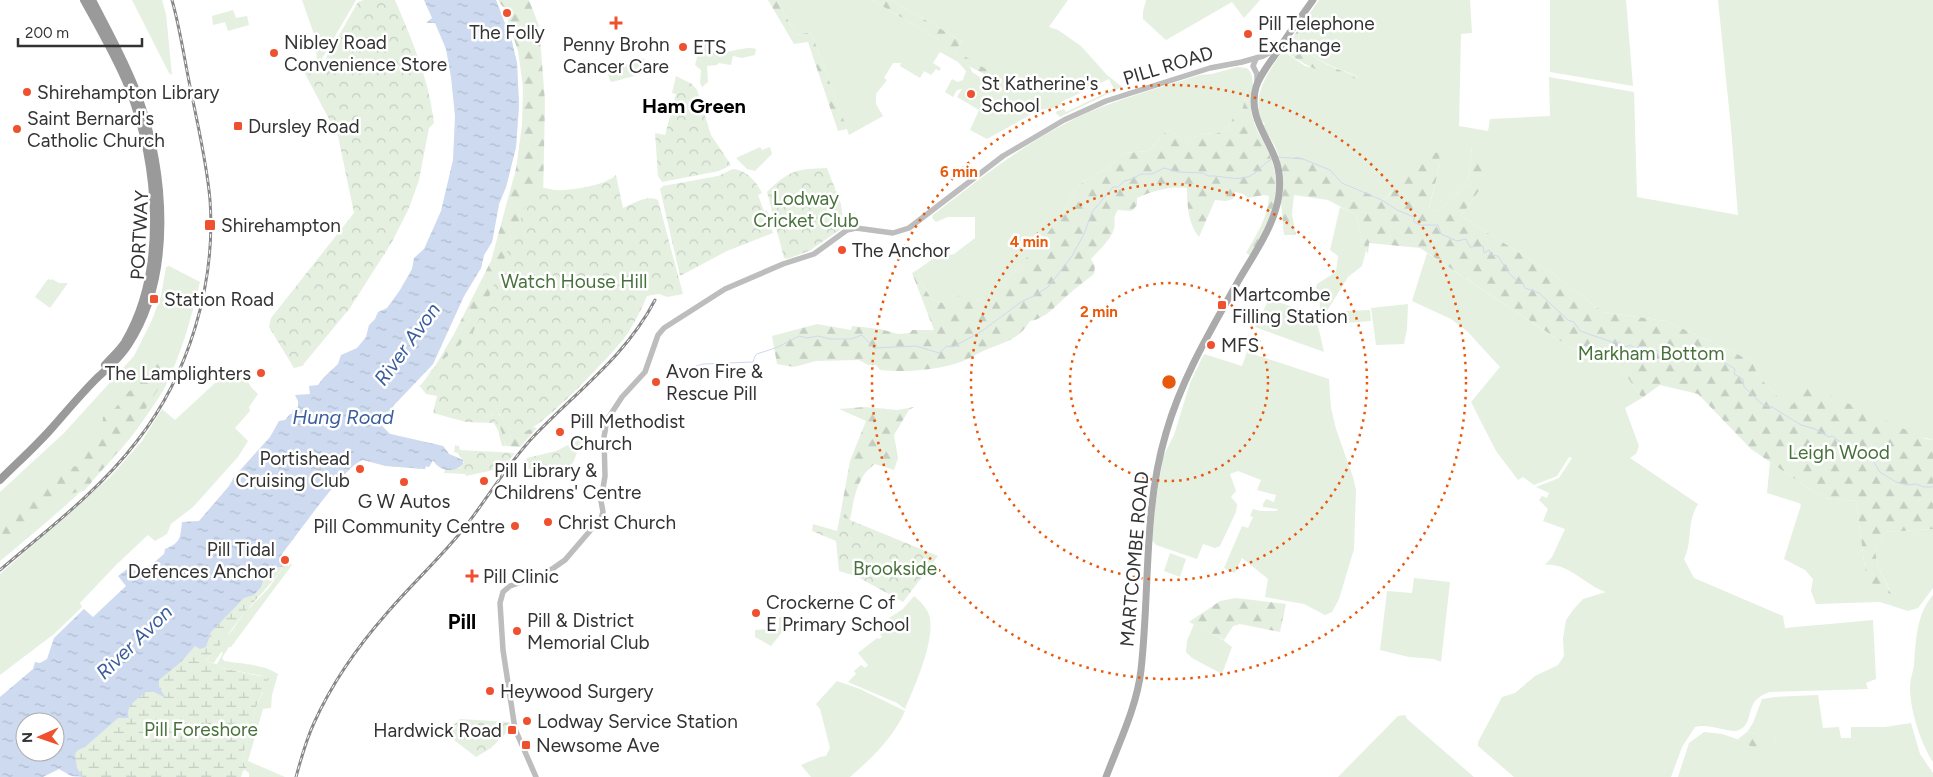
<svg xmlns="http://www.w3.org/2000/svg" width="1933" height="777" viewBox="0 0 1933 777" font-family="Figtree,sans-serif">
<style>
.green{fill:#e5f0e1}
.forest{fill:url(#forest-firs)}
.wetland{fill:url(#wetland-marsh)}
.park{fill:url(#park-crowns)}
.water{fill:url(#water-ripples);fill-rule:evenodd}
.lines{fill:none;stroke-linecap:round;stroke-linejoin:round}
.stream{stroke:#cddaf0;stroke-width:1}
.secondary{stroke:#bdbdbd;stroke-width:5.5}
.primary{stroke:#ababab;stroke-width:7}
.highway{stroke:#9a9a9a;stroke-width:8}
.rail-casing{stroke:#888;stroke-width:3}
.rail{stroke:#fff;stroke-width:1;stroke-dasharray:4;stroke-linecap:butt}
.ring{fill:none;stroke:#e8590c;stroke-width:2.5;stroke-dasharray:2.5 5}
.poi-dot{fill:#ef502f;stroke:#fff;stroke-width:2}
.labels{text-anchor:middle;stroke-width:5;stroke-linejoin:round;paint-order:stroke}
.poi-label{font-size:19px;fill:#333;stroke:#fff;text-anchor:start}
.street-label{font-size:19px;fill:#333;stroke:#fff}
.park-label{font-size:19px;fill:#48723c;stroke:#fff}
.neighbourhood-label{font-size:20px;font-weight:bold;fill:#000;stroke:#fff}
.water-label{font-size:20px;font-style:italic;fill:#3a5e9c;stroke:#fff}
.quarter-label{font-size:21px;font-weight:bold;fill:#000;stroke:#fff}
.centre{fill:#e8590c;stroke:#fff;stroke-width:2.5}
.ring-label{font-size:15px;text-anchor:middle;font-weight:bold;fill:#e8590c;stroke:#fff;stroke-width:5;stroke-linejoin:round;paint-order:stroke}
</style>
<defs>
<pattern id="forest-firs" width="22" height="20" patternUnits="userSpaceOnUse" patternTransform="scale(1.25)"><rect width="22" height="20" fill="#e5f0e1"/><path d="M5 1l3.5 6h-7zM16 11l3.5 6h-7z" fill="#c5cec2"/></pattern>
<pattern id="wetland-marsh" width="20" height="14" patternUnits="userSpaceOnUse" patternTransform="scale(1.25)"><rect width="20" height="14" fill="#e5f0e1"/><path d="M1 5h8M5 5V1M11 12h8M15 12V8" fill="none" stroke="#c5cec2"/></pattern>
<pattern id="park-crowns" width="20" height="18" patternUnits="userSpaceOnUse" patternTransform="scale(1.25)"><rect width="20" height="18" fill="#e5f0e1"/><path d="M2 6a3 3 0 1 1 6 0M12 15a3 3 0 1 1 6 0" fill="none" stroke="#c5cec2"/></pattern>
<pattern id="water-ripples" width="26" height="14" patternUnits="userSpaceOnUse" patternTransform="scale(1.25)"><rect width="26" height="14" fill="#cddaf0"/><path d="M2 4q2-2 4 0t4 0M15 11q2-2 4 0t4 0" fill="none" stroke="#b0bcce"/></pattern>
</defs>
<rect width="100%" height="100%" fill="#fff"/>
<g class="green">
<polygon points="132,0 162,0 166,14 172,75 169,73"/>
<polygon points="302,0 356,0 320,62 317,62 316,40"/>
<polygon points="777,0 872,0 938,39 942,44 970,67 972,72 991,84 994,79 1003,84 956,51 962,41 890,0 1068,0 1049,27 1058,30 1081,46 1107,75 1122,87 1060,117 1055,112 1064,109 1066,112 1114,89 1109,79 1061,102 1062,104 1053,108 1039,110 987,139 970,130 979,110 957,97 962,89 957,90 953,97 945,92 952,79 958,82 963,80 966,71 958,62 940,52 933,63 941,68 939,71 936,69 931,75 924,71 920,78 900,66 901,63 893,63 884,78 887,80 876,94 876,104 883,116 849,135 811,32 796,35"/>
<polygon points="1146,0 1260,0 1244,18 1232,2 1166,40 1143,19 1143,12"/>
<path d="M1319,0H1470L1472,33L1461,34L1459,126L1488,131L1490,119L1550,116L1549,77L1634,92L1637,197L1738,215L1731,128L1718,0H1933V440L1792,405L1779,398L1758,376L1752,361L1666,321L1603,312L1553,274L1461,216L1480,189L1472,147L1468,184L1437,212L1429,209L1440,164L1391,192L1384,200L1342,182L1330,169L1282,156L1279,157L1275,146L1263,126L1265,124L1261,120C1252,94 1268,72 1283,51L1305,66L1361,78C1343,69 1309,62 1300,41C1298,38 1298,33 1298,30Z"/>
<polygon points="1550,0 1626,0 1633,86 1550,72"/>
<polygon points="233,10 236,18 247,16 249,25 228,31 225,22 213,25 212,16"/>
<path d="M706,43C709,45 712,49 715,51C726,56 743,45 756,49L755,55L742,58L733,56L731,65L719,63L717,65L707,66L708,82L702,87L700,83L701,70L695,65L699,50Z"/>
<polygon points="640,58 643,58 645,61 646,71 645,73 612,82 610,81 606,66 608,69 640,61"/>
<path d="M1237,67L1247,68L1251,73L1242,111L1240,117L1233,118L1227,130L1215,134L1204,133L1188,140H1182L1169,130L1164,133L1149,151L1124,153L1108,168L1084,181L1077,188L1055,224L1042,241L1017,269L993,292L976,301L944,303L932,300L924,287L917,270L934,258L954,254L975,238V217H948L936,222L932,218L933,215C980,178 1023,144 1078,117C1117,99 1159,88 1200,75L1212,74Z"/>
<polygon points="760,147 762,150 770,147 772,154 755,171 747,169 736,158"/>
<polygon points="1340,207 1356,215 1366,251 1362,266 1348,277 1325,314 1321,317 1319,297 1316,288 1317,284 1336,272 1338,256 1330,250"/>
<path d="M1427,253L1571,348L1616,361L1642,398L1625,408L1639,446L1636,454L1630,458L1698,504C1686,523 1693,542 1684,559L1694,578L1783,616L1785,628L1873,620L1876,679L1866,683L1868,689L1770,692C1742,700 1756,723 1739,730C1729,734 1711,723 1695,727L1682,747L1671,777H1514L1478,746V742L1502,697L1515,693L1535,676L1558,665L1564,656L1563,638L1566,620L1573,610L1583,599L1606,592C1586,586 1568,562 1545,565L1552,557L1565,529L1543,521L1548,509L1539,500L1542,496L1547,498L1549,493L1536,487L1559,478L1572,458L1569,457L1557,476L1534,485L1523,477L1518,480L1496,451L1471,402L1500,367L1467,331L1451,319L1412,301Z"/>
<path d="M169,266L200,282C191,319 181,355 164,389C159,398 153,406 147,415C108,473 53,517 0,561V492L64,433L134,356L152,320L161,296L166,267Z"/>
<polygon points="48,279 51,280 52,279 59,283 68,283 50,308 35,297"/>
<polygon points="1269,299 1314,314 1320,334 1324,352 1255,327"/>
<polygon points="1408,304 1407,329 1404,344 1376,345 1371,308"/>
<polygon points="1370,310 1371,321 1347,323 1346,311"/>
<polygon points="1247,352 1329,379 1331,408 1336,429 1353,477 1356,490 1354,549 1339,599 1332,612 1325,615 1304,604 1265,597 1268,579 1242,558 1236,571 1234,573 1224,568 1242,526 1248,528 1253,517 1250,516 1253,509 1261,511 1276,511 1278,509 1263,507 1263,504 1266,499 1274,502 1276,495 1257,490 1261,480 1238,471 1230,474 1236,491 1231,497 1237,504 1236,512 1220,546 1215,548 1203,544 1197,559 1156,545 1152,540 1155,508 1163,457 1174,435 1190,383 1204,354 1242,366"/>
<polygon points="244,375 251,387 258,394 249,407 250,411 235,428 248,441 238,457 193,507 171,524 167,534 155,541 148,535 117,564 80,603 82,607 54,634 0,675 0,574 110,477 142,441 162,409 175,420 215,383"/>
<polygon points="1770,462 1823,498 1856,501 1865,569 1891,593 1878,566 1875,551 1885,532 1933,529 1933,588 1918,608 1908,611 1880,602 1816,604 1811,591 1813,579 1805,570 1784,559 1801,505 1799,503 1767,493"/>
<polygon points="1170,553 1186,559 1180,577 1164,571"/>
<path d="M286,563L289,566L291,563L292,565L231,647H229L222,658L225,662V661C241,664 264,664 278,674L272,695L271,708L263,709L248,761L285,777H249V773L245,770L247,768L244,764L243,756L257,704L263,692L262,676L218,667L217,664L223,653L221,652L214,663L205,662L233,629L244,613L268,589Z"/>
<polygon points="1414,578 1450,582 1441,662 1434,659 1409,657 1380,650 1387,591 1412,593"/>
<path d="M1933,595V762C1921,744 1910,710 1910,688C1910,680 1913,672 1914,665C1916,640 1916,615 1933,595Z"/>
<path d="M914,596C921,602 928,609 930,618C934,644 915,685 905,709L897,703L848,682L856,674L854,671L861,665L865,668L868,665L858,653L877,638L879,639L882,637L880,634L886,630L880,624L903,609Z"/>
<polygon points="779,617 794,617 771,646 755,637 755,630 779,628"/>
<polygon points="1194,624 1223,640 1232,647 1222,674 1192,658 1186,652 1187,641"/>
<path d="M837,681L860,689L905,711C893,738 872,758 850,777H811L801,765L820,757L826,756L830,748L820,709L816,704Z"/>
<polygon points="1818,695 1823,728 1839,727 1841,738 1851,738 1851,727 1885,727 1911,723 1920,754 1933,773 1933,777 1678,777 1689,743 1704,732 1722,734 1743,741 1774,743 1778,734 1756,734 1747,732 1753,723 1762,699 1775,697"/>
<polygon points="1405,715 1407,719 1474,777 1338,777 1398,716"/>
</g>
<g class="forest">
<polygon points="498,0 529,0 539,26 545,101 543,203 561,262 424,378 434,368 454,334 491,261 516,169 522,125 523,87 518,51 508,21 510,13 506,8 502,6"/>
<polygon points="768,0 777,0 796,35 811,32 847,129 838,131 808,42 794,44"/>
<polygon points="872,0 890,0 962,41 956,51 1009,83 1003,84 967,65 944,47 938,39"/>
<path d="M1298,30C1298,33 1298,38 1299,41C1308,60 1344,72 1362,78C1331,80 1309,67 1283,51Z"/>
<path d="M1251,73C1256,86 1248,103 1253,119C1257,133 1267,146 1272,161C1284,197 1266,225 1251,256L1246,253C1256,235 1268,218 1269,196L1264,195L1248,198L1243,194L1235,192L1233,199L1226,201L1215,200L1199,237C1188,224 1187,205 1187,188C1169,186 1153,191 1137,198V205L1132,211L1118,210C1112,219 1116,221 1114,229C1110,241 1099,250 1091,259L1095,266L1094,274C1086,280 1077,287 1069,294C1057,304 1046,319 1030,321C1017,342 1004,341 983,351C978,353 974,356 970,358C945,370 906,373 880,370L876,365H868L859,360L816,361L794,367L777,364L772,336L817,324L851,330L852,326L880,329L898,334L910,333L912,330H934L912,273L917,270L924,287L932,300L944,303L964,293L972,296L976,301L993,292L1017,269L1055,224L1077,188L1084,181L1108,168L1124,153L1149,151L1164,133L1169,130L1182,140H1188L1204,133L1215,134L1227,130L1233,118L1240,116L1242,111Z"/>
<path d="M1472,147L1486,149L1480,189L1461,216L1553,274L1603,312L1666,321L1752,361L1758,376L1779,398L1786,397L1792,405L1810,386L1926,439L1933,440V529L1885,532L1875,551L1878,566L1891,594L1874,587L1865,569L1856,501L1823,498L1751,449L1698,394L1660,385L1642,398L1616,361L1571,348L1420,248L1369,243L1368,254C1364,249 1359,224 1356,215L1328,200L1294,195L1292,214L1296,235H1284L1281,203L1283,191L1279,157L1282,156L1302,158L1330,168L1342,182L1384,200L1431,152L1439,153L1440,164L1429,208L1437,212L1468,184Z"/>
<path d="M157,363L165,366L167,370L162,383L119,450L84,491C56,492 46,523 19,528L12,542L0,546V523L13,524C20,515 19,506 25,497L36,495L66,467L80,466L84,463L80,459L81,452C96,441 102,436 103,417L113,411L128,392L138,386L152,365Z"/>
<path d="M864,407L897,410L914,407L909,410L894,435L898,458L894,470L875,464C856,477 854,500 850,520L840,516L850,461L866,421L839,409Z"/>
<path d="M493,413C502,414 504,419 506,426C517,433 523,432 534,427L537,428L520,447L506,446C501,435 502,424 491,417Z"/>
<polygon points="1236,598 1286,604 1280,632 1240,624 1233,626 1224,640 1189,622 1220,601"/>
<polygon points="1747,732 1756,734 1778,734 1774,743 1754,748 1738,739"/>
</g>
<path class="wetland" d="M496,0L512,42L517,63L519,105L516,147L506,187L499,204L492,242L484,255L481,268L464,296L433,364L395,404L384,418L382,426L390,434L443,446L449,454L463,460V464C454,474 439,471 433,460L429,467L426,466L425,469L386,466L363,460C345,465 301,530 287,547L282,554L283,560L286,563C274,581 260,595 246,611C232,627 222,646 206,660V662L217,664L218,667L269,678L257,704L243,756L244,764L247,768L243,771L241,777H82L74,768L61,727L367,434L402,391Z"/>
<g class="park">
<path d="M364,0H395C412,40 429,79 434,123L429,128L419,180L409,208L392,242L350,308L302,366L294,368L269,327L271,318L354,213L338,136L302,68L297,65L302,64L322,65L358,2Z"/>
<polygon points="676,76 692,84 697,90 711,135 731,165 719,171 662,182 658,176 655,133 665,135 676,94 672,93"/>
<path d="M827,168L841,204L844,227L809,251L787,259L784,258L767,192C789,170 797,169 827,168Z"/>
<path d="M733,169C746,170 757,182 762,193L758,195L764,211L767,210L773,233L727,251L680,276L660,189L663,186L718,176Z"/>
<path d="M616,175L623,208C632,204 648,194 658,200L683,294L667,297L659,294L647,296C642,309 635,321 628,333C616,351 541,429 524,432C518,433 511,429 506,426L503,418L499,414H492L491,417C503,424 501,435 506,446H502L498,430L494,423L466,422L433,413L437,396L426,394L419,385H421L434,368L473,332L484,309L533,188C543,186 549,190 560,190C574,190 606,185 616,175Z"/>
<polygon points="578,440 581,440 581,442 573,463 569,466 555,465 540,471 529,469 523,466 527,458 556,451"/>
<polygon points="455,445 459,446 460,450 515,453 503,468 466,476 465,474 444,473 445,470 460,468 464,462 458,453 454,452"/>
<polygon points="840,516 938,556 903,602 856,576 839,571 836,541 812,531 813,524 837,531"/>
<polygon points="460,719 509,722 512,727 491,748 476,757 445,733"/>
</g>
<path class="water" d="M424,0H496L512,42L517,63L519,105L516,147L506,187L499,204L492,242L484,255L481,268L464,296L433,364L395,404L384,418L382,426L390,434L443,446L449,454L463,460V464C454,474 439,471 433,460L429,467L426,466L425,469L386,466L363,460C345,465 301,530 287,547L282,554V564L275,570L266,571L261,587L254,595L244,598L211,632L206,647L200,649L195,646L181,662L159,680V687L166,698L154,692H146C138,699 124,706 129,718H118L85,747L78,750L75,754L77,768L83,777L71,776L59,769L43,777H0V697L33,669L35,662L40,663L47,659L54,638L84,609L93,617L126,586L118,576L130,567C131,568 136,571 137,572C143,573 159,558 164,554L165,549C182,542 180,537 182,522L199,521L229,486L234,477L270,437L279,421L285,420L290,414H292L293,409L298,407V401L295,395L310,394L309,386L318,385L324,377L338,364L341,355L357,348L366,337L369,325L375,319L378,312L387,308L400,290L412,269L414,258L424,249L441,211L453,160L455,116L451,77L446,49L435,23H426L432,18ZM25,722H55V752H25Z"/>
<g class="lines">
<g class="stream">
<path d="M1278,157L1303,159L1330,170L1342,183L1382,200L1397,210L1414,217V222L1420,225H1438L1441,234L1457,241L1466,239L1470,247L1483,246L1484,253L1489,250L1491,255L1498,256L1508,272L1518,282H1522L1525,288L1539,293L1568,320L1574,322L1580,331L1612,342H1619L1626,347L1630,345L1635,348L1640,346C1645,350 1650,353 1656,350L1660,353L1665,351L1685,353L1689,349L1709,353L1735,369L1734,374L1743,379L1744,387L1763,405L1772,407L1801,425L1815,429L1829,437L1832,436L1862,457L1872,459L1880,472L1896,482L1907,485L1916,484L1924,487H1933"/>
<path d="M676,372L703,364L753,362L755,356L757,354L778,347L799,336L807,338L818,336L830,339H851L862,335L874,348L916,346L939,353L947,346L953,347L982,331L1021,302L1036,295L1049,286L1072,256L1084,234L1092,212L1113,187H1118L1124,181L1132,179L1141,174H1152L1164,168L1178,172L1203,173L1208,176C1222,175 1236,182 1250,176C1259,172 1263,163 1272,159"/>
</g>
<g class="secondary">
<polyline points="1256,59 1253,66 1257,74 1257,84"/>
<polyline points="536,777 515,729 503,650 500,603 503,592 510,586 545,574 565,560 601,518 603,512 601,501 605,476 604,437 607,420 622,397 645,372 658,335 664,328 725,289 783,264 814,254 847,230 856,228 893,233 909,228 1003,156 1064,120 1106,101 1131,93 1210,68 1242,62 1263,56 1279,48"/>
</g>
<path class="primary" d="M1106,777C1119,743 1137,706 1141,670C1150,590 1143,510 1166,433C1182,377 1212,328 1240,278C1253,256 1269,233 1276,208C1281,192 1281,173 1275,158C1266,134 1248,115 1256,87C1260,74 1270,63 1277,52C1288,34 1301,17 1313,0"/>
<g class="highway">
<path d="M84,0C100,29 117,58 129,88C158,164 168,269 125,342C120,350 112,357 105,365"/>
<path d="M0,480C17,463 35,447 51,429C66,412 81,394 97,378C108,368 120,358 128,345C174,275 165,172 138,96C126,63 108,31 92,0"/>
</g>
<defs>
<g id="rail">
<path d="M0,570C47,530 99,491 137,441C189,375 216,284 210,200C207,165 199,131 192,96C185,64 181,32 172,0"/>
<path d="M296,777C301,759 306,740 314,723C332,683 358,646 387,613C411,585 438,560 461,532C487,500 506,465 535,435C577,391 626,356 655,300"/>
</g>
</defs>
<use href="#rail" class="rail-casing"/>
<use href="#rail" class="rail"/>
</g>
<g class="ring">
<circle cx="1169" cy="382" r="99"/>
<circle cx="1169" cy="382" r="198"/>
<circle cx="1169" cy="382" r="297"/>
</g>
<g class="poi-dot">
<circle cx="507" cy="13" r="5"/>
<path d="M613.5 15.5h5v5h5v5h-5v5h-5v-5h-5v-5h5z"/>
<circle cx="1248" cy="34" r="5"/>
<circle cx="683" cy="47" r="5"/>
<circle cx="274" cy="53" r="5"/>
<circle cx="27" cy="92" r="5"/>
<circle cx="971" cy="94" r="5"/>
<rect x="233" y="121" width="10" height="10" rx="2.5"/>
<circle cx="17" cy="129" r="5"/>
<rect x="204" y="219" width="12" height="12" rx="2.5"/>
<circle cx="842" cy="250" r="5"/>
<rect x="149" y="294" width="10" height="10" rx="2.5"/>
<rect x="1217" y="300" width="10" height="10" rx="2.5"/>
<circle cx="1211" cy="345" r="5"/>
<circle cx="261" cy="373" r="5"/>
<circle cx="656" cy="382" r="5"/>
<circle cx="560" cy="432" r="5"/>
<circle cx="360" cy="469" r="5"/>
<circle cx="484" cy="481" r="5"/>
<circle cx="404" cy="482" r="5"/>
<circle cx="548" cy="522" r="5"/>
<circle cx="515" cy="526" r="5"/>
<circle cx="285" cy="560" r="5"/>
<path d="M469.5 568.5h5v5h5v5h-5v5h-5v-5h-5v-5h5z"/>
<circle cx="756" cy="613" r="5"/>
<circle cx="517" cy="631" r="5"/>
<circle cx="490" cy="691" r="5"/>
<circle cx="527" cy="721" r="5"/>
<rect x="507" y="725" width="10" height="10" rx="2.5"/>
<rect x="521" y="740" width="10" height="10" rx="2.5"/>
</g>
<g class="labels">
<g class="poi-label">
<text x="1258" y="30">Pill Telephone<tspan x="1258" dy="22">Exchange</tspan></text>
<text x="507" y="39" text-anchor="middle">The Folly</text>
<text x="284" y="49">Nibley Road<tspan x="284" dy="22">Convenience Store</tspan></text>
<text x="616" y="51" text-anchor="middle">Penny Brohn<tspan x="616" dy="22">Cancer Care</tspan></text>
<text x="693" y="54">ETS</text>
<text x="981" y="90">St Katherine's<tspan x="981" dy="22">School</tspan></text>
<text x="37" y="99">Shirehampton Library</text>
<text x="27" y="125">Saint Bernard's<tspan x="27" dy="22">Catholic Church</tspan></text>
<text x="248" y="133">Dursley Road</text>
<text x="221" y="232">Shirehampton</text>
<text x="852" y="257">The Anchor</text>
<text x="1232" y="301">Martcombe<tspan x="1232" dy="22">Filling Station</tspan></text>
<text x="164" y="306">Station Road</text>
<text x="1221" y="352">MFS</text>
<text x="666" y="378">Avon Fire &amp;<tspan x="666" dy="22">Rescue Pill</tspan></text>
<text x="251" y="380" text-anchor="end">The Lamplighters</text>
<text x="570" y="428">Pill Methodist<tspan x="570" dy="22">Church</tspan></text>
<text x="350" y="465" text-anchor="end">Portishead<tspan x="350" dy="22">Cruising Club</tspan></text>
<text x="494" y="477">Pill Library &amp;<tspan x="494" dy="22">Childrens' Centre</tspan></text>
<text x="404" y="508" text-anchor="middle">G W Autos</text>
<text x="558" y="529">Christ Church</text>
<text x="505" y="533" text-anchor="end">Pill Community Centre</text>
<text x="275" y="556" text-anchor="end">Pill Tidal<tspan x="275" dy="22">Defences Anchor</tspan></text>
<text x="483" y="583">Pill Clinic</text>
<text x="766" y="609">Crockerne C of<tspan x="766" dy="22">E Primary School</tspan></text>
<text x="527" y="627">Pill &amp; District<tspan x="527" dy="22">Memorial Club</tspan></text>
<text x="500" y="698">Heywood Surgery</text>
<text x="537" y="728">Lodway Service Station</text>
<text x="502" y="737" text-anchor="end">Hardwick Road</text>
<text x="536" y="752">Newsome Ave</text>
</g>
<g class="street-label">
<text transform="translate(1168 65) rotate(-17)" y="7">PILL ROAD</text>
<text transform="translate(139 235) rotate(-87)" y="7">PORTWAY</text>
<text transform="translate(1134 559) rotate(-85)" y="7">MARTCOMBE ROAD</text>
</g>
<g class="park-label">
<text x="806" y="205">Lodway<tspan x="806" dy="22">Cricket Club</tspan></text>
<text x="574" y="288">Watch House Hill</text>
<text x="1651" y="360">Markham Bottom</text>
<text x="1839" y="459">Leigh Wood</text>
<text x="895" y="575">Brookside</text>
<text x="201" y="736">Pill Foreshore</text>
</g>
<g class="neighbourhood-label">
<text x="694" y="113">Ham Green</text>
</g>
<g class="water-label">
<text transform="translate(407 344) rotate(-54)" y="7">River Avon</text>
<text x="343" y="424">Hung Road</text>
<text transform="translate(134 642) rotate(-44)" y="7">River Avon</text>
</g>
<g class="quarter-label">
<text x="462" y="629">Pill</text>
</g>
</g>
<circle cx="1169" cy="382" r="8" class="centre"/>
<g class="ring-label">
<text x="959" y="177">6 min</text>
<text x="1029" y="247">4 min</text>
<text x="1099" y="317">2 min</text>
</g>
<g transform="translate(40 737) rotate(268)"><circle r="24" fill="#ffffff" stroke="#adadad"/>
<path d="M0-4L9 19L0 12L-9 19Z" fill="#ef502f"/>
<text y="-8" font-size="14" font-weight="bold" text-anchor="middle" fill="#333333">N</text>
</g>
<path d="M18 38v8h124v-8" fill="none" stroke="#333333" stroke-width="2.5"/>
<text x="25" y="38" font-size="15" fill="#333333" stroke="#ffffff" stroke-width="4" paint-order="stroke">200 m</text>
</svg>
